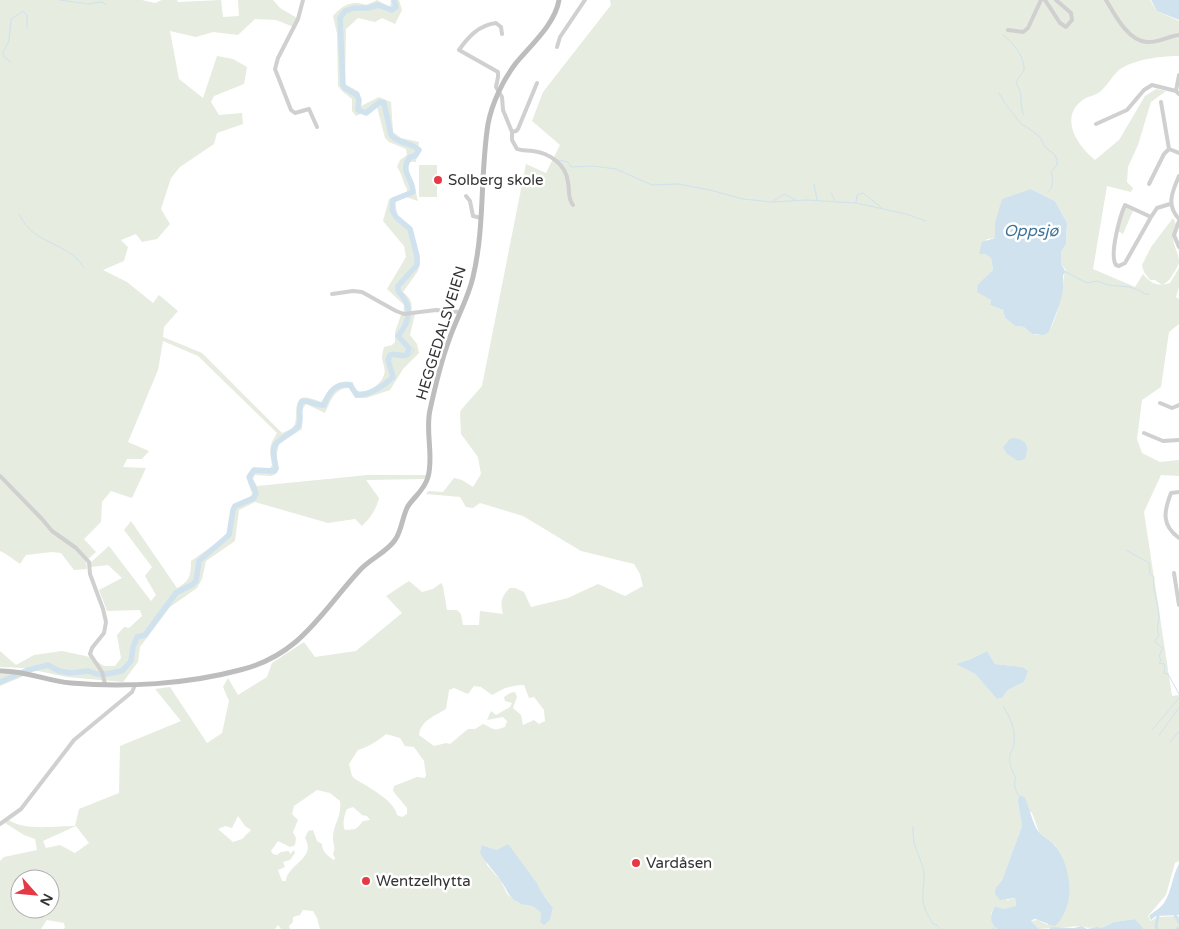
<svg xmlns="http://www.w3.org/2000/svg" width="1179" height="929" viewBox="0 0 1179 929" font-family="'Varela Round',sans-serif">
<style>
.green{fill:#e6ecdf;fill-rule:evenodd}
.water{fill:#cfe2ee}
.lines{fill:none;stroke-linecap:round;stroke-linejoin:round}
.stream{stroke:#cfe2ee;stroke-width:1}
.canal{stroke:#cfe2ee;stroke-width:3}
.river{stroke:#cfe2ee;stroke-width:5.5}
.street{stroke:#d0d0d0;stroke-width:4}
.secondary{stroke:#bdbdbd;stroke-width:5}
.poi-dot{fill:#e63946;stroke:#fff;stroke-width:2}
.labels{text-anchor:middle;stroke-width:5;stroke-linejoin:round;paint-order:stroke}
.poi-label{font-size:15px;fill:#333;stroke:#fff;text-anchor:start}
.street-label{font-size:15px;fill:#333;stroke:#fff}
.water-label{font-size:16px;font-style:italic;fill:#3f7597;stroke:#fff}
</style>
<rect width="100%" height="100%" fill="#fff"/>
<g class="green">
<path d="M0,0H142L155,3L162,0H177L178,2L221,0L223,17L239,16L238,0H273L280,8L297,18L294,27L276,20L255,19L238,35L213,32L196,37L170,31L179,79L203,98L217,56L233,59L247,67L244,84L214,96L211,102L219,115L242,113L243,124L217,133L214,144L180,167L171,178L161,209L170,224L157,239L142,242L136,234L121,240L128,247L124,261L103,270L127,282L153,303L159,295L178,311L164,327L163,337L202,353L282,433C287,431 293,429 295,424C296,421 296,415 296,412C297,392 308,397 321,402C331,388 335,379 353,382L355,390C366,395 381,385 384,375C386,370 383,364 382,359C382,355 383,351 384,347L392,345L395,342V332L401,315L415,314L410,335L417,344L419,353L403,369L390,390L366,398H355L349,388C335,387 330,402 325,413L306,404L302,410V429L279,444L276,457L279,469L277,473L272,476L255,475L253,479L257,486L368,475H427L426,479L366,480L379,498C376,510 371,517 362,526L355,519L328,523L255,502L239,510L235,541L206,561L202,579L197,588L170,607L140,647L138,662L123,682L67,677L24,668L0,667V651L16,665L34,655L62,651L90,657L104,666H115L121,658L117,635L124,627L129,628L142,616L140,610L107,611L99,590L122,578L108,565L91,567L90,563L109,546L151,601L156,595L145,576L152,567L124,530L131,521L177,588C190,581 191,575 191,561L222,539L228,531L231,509L234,504L251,496L252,493C248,483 244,477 252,468H270L272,465C269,450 269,446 277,433L198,356L163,341L158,370L128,442L149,451L142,459H127L123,467L146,468L132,498L111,491L102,502L101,522L84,539L96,552L86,561L87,569L74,570L61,553L52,552L26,555L20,564L6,554L0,551Z"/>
<path d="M377,0L390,7L391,0H399L402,10L395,24L382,18L375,22L358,18L346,29L345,84L359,92L361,106L379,97L391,102L393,132L401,138L419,142L416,162H407L404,169L414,185L418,201L406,197L395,202L398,218L412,227L420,261L418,271L403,292C411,299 413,303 411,314L403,315L404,305L387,289L406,257L404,246L383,221L389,199L407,193V189C402,181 403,175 397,167L400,160L407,155L406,149L389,142L385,138L377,107L356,116L352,111V99L342,91L338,86L337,34L333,16C343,5 351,0 366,5Z"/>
<path d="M610,0H1150L1157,11L1179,21V56C1161,56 1134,59 1119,70C1112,76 1108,85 1101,91C1097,95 1089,96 1084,99C1058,117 1077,145 1095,160L1119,140L1145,96L1156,89L1166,91L1151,102L1138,145L1128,167L1127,182L1133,188L1131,192L1107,186L1093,269L1135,287L1143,274C1151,284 1158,287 1170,283L1179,268V287L1176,297L1179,299V324L1169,332L1161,387L1142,400L1137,439L1142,453L1160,462L1179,460V476L1161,475L1144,512L1172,696L1179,695V861L1175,863L1166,895L1148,916L1151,921L1157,917L1179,916V929H1144L1135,919L1114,922L1101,928C1094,927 1088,929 1081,926L1039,929L1031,921L1038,920L1048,925L1056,846L1039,832L1032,813L1018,803L1022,826L1002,880L995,889L1007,900L1015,898L1016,907L1004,909L995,906L991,914L995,927L997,929H320L317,918L313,911L303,910L300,915L293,917V922L289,926L290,929H281L278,925L275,929H63L65,928L64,923L47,920L41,929H0V861L4,857L37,850L35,839L24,835L5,823L9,820C24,831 56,826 75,826L79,809L119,793L120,746L181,721L155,689L170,687L207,743L222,733L229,701L223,687L228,678L238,695L267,677L272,663L304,642L315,657L356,651L402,613L386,596L409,581L422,592L433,589L441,583L443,586L447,610H457L461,614L463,625H479L480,611L503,614C500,603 501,596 510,588H515L524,592L531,607L568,598L598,584L625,596L643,586L640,574L634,564L581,551L523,516L480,503L473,508L466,507L460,497L426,494L428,491L443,492L454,478L462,480L473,487L481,474L478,457L461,434L460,413L461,410L482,386L526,164L546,173L560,145L532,121L543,92L611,5ZM1031,189L1055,201L1067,223L1066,244L1061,252V264L1066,270C1062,278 1064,285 1062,293C1059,307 1055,320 1049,332L1037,335L1032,334L1024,327L1015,326L1005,318L1003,310L990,305L991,300L978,284L993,270L991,258L985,254H979L987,239L995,238V223ZM987,651L995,664L1022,667L1024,682L1008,690L1002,698L997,699L975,674L957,664L971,659ZM519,685H524L529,698L534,697L544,710L545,721L539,724L534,720L523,725L521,715L513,708L517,697L515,692L510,693L504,697L505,701L512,703L510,707L496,715L491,711L487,720L503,717L507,721L505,727C492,732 493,728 483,724L475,729H468L450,744L446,743L434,746L419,735C421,720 435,716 446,709L449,690L454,688L468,694L474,686L481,687L492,695L505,688ZM386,734L400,738L405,746L414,747L424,761L426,775L425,778L417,777L394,786L393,791L407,808V814L402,817L397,815C395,801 367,786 355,779L352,776L349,764L358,750C368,747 378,741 386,734ZM317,790L330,793L340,801C342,818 333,824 333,838C333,844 336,847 333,854L335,858L334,860C328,856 322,852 322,844L317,841L313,830L308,831L305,838C317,859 287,864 286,881H282L278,870L285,867L283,862L290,860L295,853L294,850L290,854L289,851L281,852L277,855L273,854L271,851L278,841L290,847L295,845L296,838L293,832L298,820L292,814L294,806ZM353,807L362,815L367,816L370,820L363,821C355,831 356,829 345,830C342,825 344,815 347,809ZM238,816L245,826L251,830L242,839L233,842L218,829L225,826L232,828ZM76,826L89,843L75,853L60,845L46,848L43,841ZM482,845C503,851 525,863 536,882C537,883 539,889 539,889C544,896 549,901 553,908L550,920L544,924L540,922L541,913L534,905L518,903L507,894L501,881L487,865ZM20,879H50V909H20Z"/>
<rect x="419" y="165" width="18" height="32"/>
<polygon points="1126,207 1133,211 1123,234 1118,231 1122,215"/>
<path d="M1173,218L1176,224C1168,242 1179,249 1179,263C1178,266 1175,271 1173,274C1170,279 1168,282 1162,285L1155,280H1150L1144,272L1142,265L1151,247Z"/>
<polygon points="7,673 26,675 0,686 0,674"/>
</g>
<g class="water">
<polygon points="1151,0 1179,0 1179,20 1157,11"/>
<polygon points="1031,189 1055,201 1067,223 1066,244 1061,252 1061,264 1066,272 1063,275 1063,290 1060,303 1049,332 1044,335 1032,334 1024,327 1015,326 1005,318 1003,310 990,305 991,300 977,292 978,284 993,270 991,258 985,254 979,254 982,242 995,238 995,223 1002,199"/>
<path d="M1015,438C1028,441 1029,447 1025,459L1018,461L1007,454L1003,447L1010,439Z"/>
<polygon points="987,651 995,664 1022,667 1028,671 1024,682 1008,690 1002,698 997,699 975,674 956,664 971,659"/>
<path d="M1019,796H1022L1025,798C1030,809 1032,822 1038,831C1043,837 1051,840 1056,847C1072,869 1076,906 1055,926C1047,925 1042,920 1034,919L1031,921L1039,929H997C989,922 990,915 995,906L1004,909L1016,906L1015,898L1000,900L995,894V889L1002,880L1022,826L1018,803Z"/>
<path d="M508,844L537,883C540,892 548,900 553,908L550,920L544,925L540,922L541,913C530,901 528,908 517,902C508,897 507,889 501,881C494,871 486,863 480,853L482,845L497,850Z"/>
<path d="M1179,864V915L1156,916L1151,920L1149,916C1154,911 1160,909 1164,903C1172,891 1172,876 1179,864Z"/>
<polygon points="1135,919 1144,929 1049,929 1052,927 1074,928 1081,926 1087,929 1097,927 1101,928 1114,922"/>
</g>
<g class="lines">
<g class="stream">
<polyline points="60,0 88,4 101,2 106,4"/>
<path d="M1003,35C1012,41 1024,56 1024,68C1024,74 1018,76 1017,81C1016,85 1019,88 1020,92C1022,99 1020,109 1024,115"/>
<polyline points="11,62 3,56 3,52 9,41 11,19 23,11 27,15 27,28"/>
<path d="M999,93L1004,102L1022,125L1027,127L1040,137L1045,147L1055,155L1057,160V165L1051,172C1053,180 1054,187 1048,192"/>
<polyline points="558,160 568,162 571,167 593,166 616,169 652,185 678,184 710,190 743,199 772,202 807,200 856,203 906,214 926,221"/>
<polyline points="814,184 817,200"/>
<polyline points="831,193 835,201"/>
<polyline points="772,202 784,194 796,200"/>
<polyline points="856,203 857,195 863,193 882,208"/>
<path d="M19,214C34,247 68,240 84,268"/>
<polyline points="1066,272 1087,283 1097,281 1108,285 1130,287 1143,292 1144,294 1149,294"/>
<polyline points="407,345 414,349 412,354 407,355"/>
<path d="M1126,550L1149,563L1150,574L1154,577C1152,588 1158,603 1159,615C1160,623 1155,628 1159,635L1155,641L1156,643L1163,648L1159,656L1161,660L1159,663L1164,664L1165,668L1164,673L1168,674L1179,694"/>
<path d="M1003,706C1010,717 1016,730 1014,744C1014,748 1011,751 1010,755C1008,761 1012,772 1016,778C1013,785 1015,790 1019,796"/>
<polyline points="1152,730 1179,698"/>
<polyline points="1159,735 1179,708"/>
<polyline points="1170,742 1179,731"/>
<path d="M913,827C912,847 918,850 923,868C926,879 922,889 923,899C923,908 929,917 933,924L937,925L939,929"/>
<polyline points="992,929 995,927"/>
</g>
<g class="canal">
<polyline points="1175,915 1179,922"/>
<polyline points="1157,929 1156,926 1158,916"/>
<polyline points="1177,929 1179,928"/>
</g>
<path class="river" d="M0,682L28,670L48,665L59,671L70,673L88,671L97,674H106L122,671L131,661L133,647L137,637L145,635L176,593L193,584L196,581L199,561L229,535L233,510L235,506L254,498L256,493L249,477L254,470L274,471L276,468C272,446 270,446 290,433C293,431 298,428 299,425C302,417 297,409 302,401C310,400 316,406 324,405C329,392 335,383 350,385L357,395C370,395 384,386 393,377L388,360L390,355C396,353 401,357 407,355L409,348L398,336C408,324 413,311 403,297C400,293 397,292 398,286L417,265V256L410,229L396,217L392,210L393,200L413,192C413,178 399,172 410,157L415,156L419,150C411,142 398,144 391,135L384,103L380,102L366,113L358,110L359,100L357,95L345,88L343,85L340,18L345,11L354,8H368L378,5L392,10L396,7L394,0"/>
<g class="street">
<polyline points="303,0 298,19 278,58 275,69 291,110 295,113 309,109 317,127"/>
<polyline points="1045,0 1060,23 1066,27 1072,20 1071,13 1056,0"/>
<path d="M1106,0C1115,15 1128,41 1147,42C1158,43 1169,36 1179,35"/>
<polyline points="1008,30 1023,32 1028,28 1041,0"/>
<path d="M502,34L501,27L496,23C479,25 468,37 459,50L498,72V77L496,87L502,97L503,110L512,132L516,131L518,129L537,83"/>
<polyline points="557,47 560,37 585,0"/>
<polyline points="1176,91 1179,75"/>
<polyline points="1096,124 1127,110 1144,90 1152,85 1176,91 1179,94"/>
<path d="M512,132V140L517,149C522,151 527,150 533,151C549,153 566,164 568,182C570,190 567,198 573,205"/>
<polyline points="1169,149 1179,153"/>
<path d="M1179,176C1172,192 1166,205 1179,219"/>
<polyline points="1149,184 1164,154 1169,149 1161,102"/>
<polyline points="466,196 470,201 473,216 481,218"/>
<path d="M1151,217L1125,263L1119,266L1116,265C1109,255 1120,216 1125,205L1151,217L1157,208L1170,204"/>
<polyline points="1179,221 1174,235 1179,247"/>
<polyline points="332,294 353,291 362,292 396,311 404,314 436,310 460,312"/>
<polyline points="1160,403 1172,408 1179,405"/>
<polyline points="1144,433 1163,441 1179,440"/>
<polyline points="0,476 42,519 52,531 76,548 89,562 90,574 103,609 106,622 104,633 92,648 90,654 102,672 105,684"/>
<path d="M1179,492L1171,493C1164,511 1161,525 1179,538"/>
<polyline points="1174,573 1179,605"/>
<polyline points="0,824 21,809 74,740 132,692 135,685"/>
</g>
<path class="secondary" d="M0,671C24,670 47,681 71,683C125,688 188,684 240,670C301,655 321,612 360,570C370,559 387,552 395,540C402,530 402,517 408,506C415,496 425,489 428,477C434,455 425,432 430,410C435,387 441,362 449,340C456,319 468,299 473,277C485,227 480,174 488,124C492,103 503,80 516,63C531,45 555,24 559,0"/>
</g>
<g class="poi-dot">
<circle cx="438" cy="180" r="5"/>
<circle cx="636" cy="863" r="5"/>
<circle cx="366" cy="881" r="5"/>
</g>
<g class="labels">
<g class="poi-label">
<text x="448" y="185">Solberg skole</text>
<text x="646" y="868">Vardåsen</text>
<text x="376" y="886">Wentzelhytta</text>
</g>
<g class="street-label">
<text transform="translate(441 333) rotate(-73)" y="5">HEGGEDALSVEIEN</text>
</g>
<g class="water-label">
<text x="1031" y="236">Oppsjø</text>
</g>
</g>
<g transform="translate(35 894) rotate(117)"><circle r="24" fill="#ffffff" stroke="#adadad"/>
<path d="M0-4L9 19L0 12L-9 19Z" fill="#e63946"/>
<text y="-8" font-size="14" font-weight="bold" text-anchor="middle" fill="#333333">N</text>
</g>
</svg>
